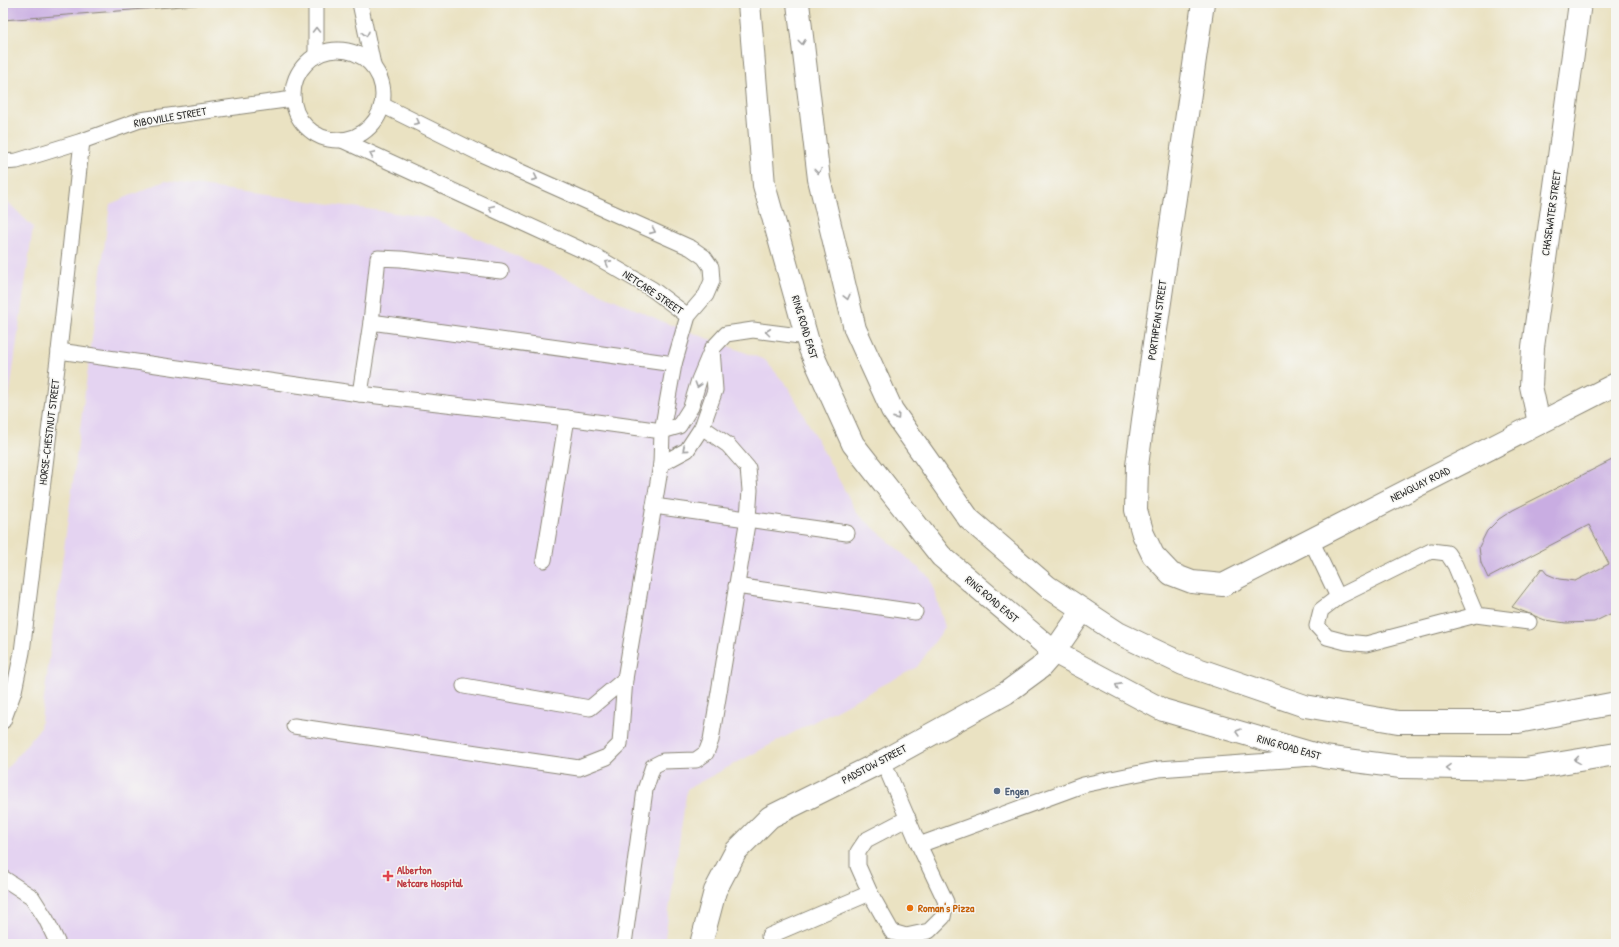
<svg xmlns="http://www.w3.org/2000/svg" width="1619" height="947" viewBox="0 0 1619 947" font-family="'Patrick Hand',sans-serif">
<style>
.built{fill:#e4d3f1}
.building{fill:#c9ade2}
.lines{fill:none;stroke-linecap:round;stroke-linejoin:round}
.lane-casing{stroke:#8a8676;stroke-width:17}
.street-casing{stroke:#8a8676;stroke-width:24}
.secondary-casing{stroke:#8a8676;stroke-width:24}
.primary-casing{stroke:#8a8676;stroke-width:24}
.lane{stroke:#fff;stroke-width:15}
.street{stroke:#fff;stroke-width:22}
.secondary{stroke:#fff;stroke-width:22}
.primary{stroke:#fff;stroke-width:22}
.oneway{stroke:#a0a0a0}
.service-dot{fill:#5c6f8a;stroke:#f6f6f2;stroke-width:1.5}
.health-dot{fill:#e0444e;stroke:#f6f6f2;stroke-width:1.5}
.food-dot{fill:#e8710a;stroke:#f6f6f2;stroke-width:1.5}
.labels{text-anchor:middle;stroke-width:3;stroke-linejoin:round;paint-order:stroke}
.street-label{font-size:11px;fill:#2b2b2b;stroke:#f6f6f2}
.service-label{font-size:11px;font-weight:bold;fill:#4e5e75;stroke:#f6f6f2;text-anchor:start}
.health-label{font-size:11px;font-weight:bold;fill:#be3a42;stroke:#f6f6f2;text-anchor:start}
.food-label{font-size:11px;font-weight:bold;fill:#c56008;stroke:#f6f6f2;text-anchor:start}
</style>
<rect width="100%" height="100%" fill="#f6f6f2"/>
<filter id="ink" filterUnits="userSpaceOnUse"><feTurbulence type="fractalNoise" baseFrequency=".025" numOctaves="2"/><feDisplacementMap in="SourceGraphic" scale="8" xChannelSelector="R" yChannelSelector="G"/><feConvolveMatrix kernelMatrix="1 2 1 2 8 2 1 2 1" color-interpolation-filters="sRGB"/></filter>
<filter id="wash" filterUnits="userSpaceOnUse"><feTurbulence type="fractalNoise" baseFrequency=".012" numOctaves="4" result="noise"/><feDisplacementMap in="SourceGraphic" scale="16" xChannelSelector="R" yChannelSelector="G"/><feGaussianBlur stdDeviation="0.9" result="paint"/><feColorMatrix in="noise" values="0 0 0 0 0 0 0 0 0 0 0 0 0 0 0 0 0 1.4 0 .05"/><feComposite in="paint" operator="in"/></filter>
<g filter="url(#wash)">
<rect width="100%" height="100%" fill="#eae2c2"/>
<g class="built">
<polygon points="165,181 432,218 664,322 765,360 789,388 857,513 931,579 945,627 917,667 687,789 664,944 3,944 3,773 40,728 110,204"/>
<polygon points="6,200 33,227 3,442 3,201"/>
</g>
<g id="blocks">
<g class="building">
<polygon points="3,3 208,3 208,4 3,20"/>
<polygon points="1616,458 1616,611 1594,622 1566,623 1545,620 1512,607 1542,568 1547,574 1559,579 1575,581 1609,564 1589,525 1488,578 1481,563 1479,547 1487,531 1499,519 1513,510"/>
</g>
</g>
</g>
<g filter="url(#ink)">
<use href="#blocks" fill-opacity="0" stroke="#8a8676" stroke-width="1"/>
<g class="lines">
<defs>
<g id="lane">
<polyline points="316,3 316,56"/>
<polyline points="360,3 373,65"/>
<circle cx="338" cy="95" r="45"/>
<polyline points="382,105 481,154 691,248 704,257 711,267 712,281 706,295 688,316 674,364 662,431 679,426 691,407 699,380 712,349"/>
<polyline points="342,140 595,256 652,289 688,316"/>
<polyline points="3,162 17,161 82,141 140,120 293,99"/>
<polyline points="371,322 378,258 401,259 501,271"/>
<polyline points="59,351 360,394 567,418 662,431 661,464 625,679 620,744 607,757 579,768 294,726"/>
<polyline points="360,394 371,322 674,364"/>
<polyline points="661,464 687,450 702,427 715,390 712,349 726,334 753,330 807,337"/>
<polyline points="654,506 847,533"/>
<polyline points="1311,540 1338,597"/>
<polyline points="544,560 567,418"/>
<polyline points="736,586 915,612"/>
<polyline points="1476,615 1455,565 1447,553 1431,551 1338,597 1321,610 1317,626 1327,637 1346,642 1366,644 1476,615 1529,622"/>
<polyline points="464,686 590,708 625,679"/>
<polyline points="3,721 14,691 22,652 59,351 82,141"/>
<polyline points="883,761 919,845 1083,785 1159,769 1313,758"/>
<polyline points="908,818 866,840 858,852 858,866 870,893 892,932 906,936 929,931 943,917 946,902 919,845"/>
<polyline points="3,878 32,897 46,919 58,944"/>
<polyline points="769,936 870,893"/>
<polyline points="624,944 645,790 653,766 663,761 696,760 706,753 711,740 748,518 750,490 748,468 728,445 702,427"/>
</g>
<g id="street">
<polyline points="1203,3 1143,420 1137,466 1136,510 1143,534 1153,555 1171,574 1192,582 1223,585 1616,384"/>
<polyline points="1539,423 1531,386 1533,347 1580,3"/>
</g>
<polyline id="secondary" points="701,944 715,891 736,851 770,817 883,761 1006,693 1040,668 1054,652 1083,610"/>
<g id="primary">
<polyline points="749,3 764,185 810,349 853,444 941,556 1054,652 1163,710 1324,757 1401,767 1525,769 1616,754"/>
<polyline points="798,3 819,179 855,329 892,410 969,519 1048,587 1118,633 1183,664 1305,706 1398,722 1518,722 1616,703"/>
</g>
</defs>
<use href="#lane" class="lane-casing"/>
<use href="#street" class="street-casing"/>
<use href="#secondary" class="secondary-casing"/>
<use href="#primary" class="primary-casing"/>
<use href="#lane" class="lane"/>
<use href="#street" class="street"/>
<use href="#secondary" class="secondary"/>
<use href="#primary" class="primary"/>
</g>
<defs><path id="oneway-chevron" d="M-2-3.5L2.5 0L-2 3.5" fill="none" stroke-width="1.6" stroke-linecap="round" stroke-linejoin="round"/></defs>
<g class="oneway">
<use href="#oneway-chevron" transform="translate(316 30) rotate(-90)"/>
<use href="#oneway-chevron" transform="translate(366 34) rotate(78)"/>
<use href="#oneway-chevron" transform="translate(802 42) rotate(83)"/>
<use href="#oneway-chevron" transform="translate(417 122) rotate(27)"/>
<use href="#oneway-chevron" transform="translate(372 154) rotate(-155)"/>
<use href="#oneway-chevron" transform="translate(818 171) rotate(83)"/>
<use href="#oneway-chevron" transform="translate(535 178) rotate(24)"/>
<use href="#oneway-chevron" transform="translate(491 208) rotate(-155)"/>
<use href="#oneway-chevron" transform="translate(653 231) rotate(24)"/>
<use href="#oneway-chevron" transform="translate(608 263) rotate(-151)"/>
<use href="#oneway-chevron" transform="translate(847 297) rotate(76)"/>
<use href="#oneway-chevron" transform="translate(768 332) rotate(-173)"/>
<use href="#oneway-chevron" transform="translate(698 385) rotate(107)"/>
<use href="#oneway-chevron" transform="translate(897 417) rotate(55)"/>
<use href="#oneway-chevron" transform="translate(685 449) rotate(140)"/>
<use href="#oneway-chevron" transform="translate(1118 686) rotate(-152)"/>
<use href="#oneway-chevron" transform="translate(1238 732) rotate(-164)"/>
<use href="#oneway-chevron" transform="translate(1577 760) rotate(171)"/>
<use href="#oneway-chevron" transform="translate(1448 768) rotate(-179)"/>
</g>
</g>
<circle class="service-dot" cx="997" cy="791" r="4"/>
<path class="health-dot" d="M386 870h4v4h4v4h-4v4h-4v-4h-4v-4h4z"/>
<circle class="food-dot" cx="910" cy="908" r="4"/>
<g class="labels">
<g class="street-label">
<text transform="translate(170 117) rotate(-10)" y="4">RIBOVILLE STREET</text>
<text transform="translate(1551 213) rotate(-82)" y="4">CHASEWATER STREET</text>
<text transform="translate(653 292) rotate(34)" y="4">NETCARE STREET</text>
<text transform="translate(1157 320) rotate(-82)" y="4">PORTHPEAN STREET</text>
<text transform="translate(805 327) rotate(73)" y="4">RING ROAD EAST</text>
<text transform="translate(49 432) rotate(-83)" y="4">HORSE-CHESTNUT STREET</text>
<text transform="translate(1420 484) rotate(-27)" y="4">NEWQUAY ROAD</text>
<text transform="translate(992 599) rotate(40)" y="4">RING ROAD EAST</text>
<text transform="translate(1289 747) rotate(16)" y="4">RING ROAD EAST</text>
<text transform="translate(874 764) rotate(-28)" y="4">PADSTOW STREET</text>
</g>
<g class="service-label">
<text x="1005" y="795">Engen</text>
</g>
<g class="health-label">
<text x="397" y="874">Alberton<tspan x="397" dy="13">Netcare Hospital</tspan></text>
</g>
<g class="food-label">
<text x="918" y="912">Roman's Pizza</text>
</g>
</g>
<rect width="1619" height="947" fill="none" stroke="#f6f6f2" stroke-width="16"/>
</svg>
